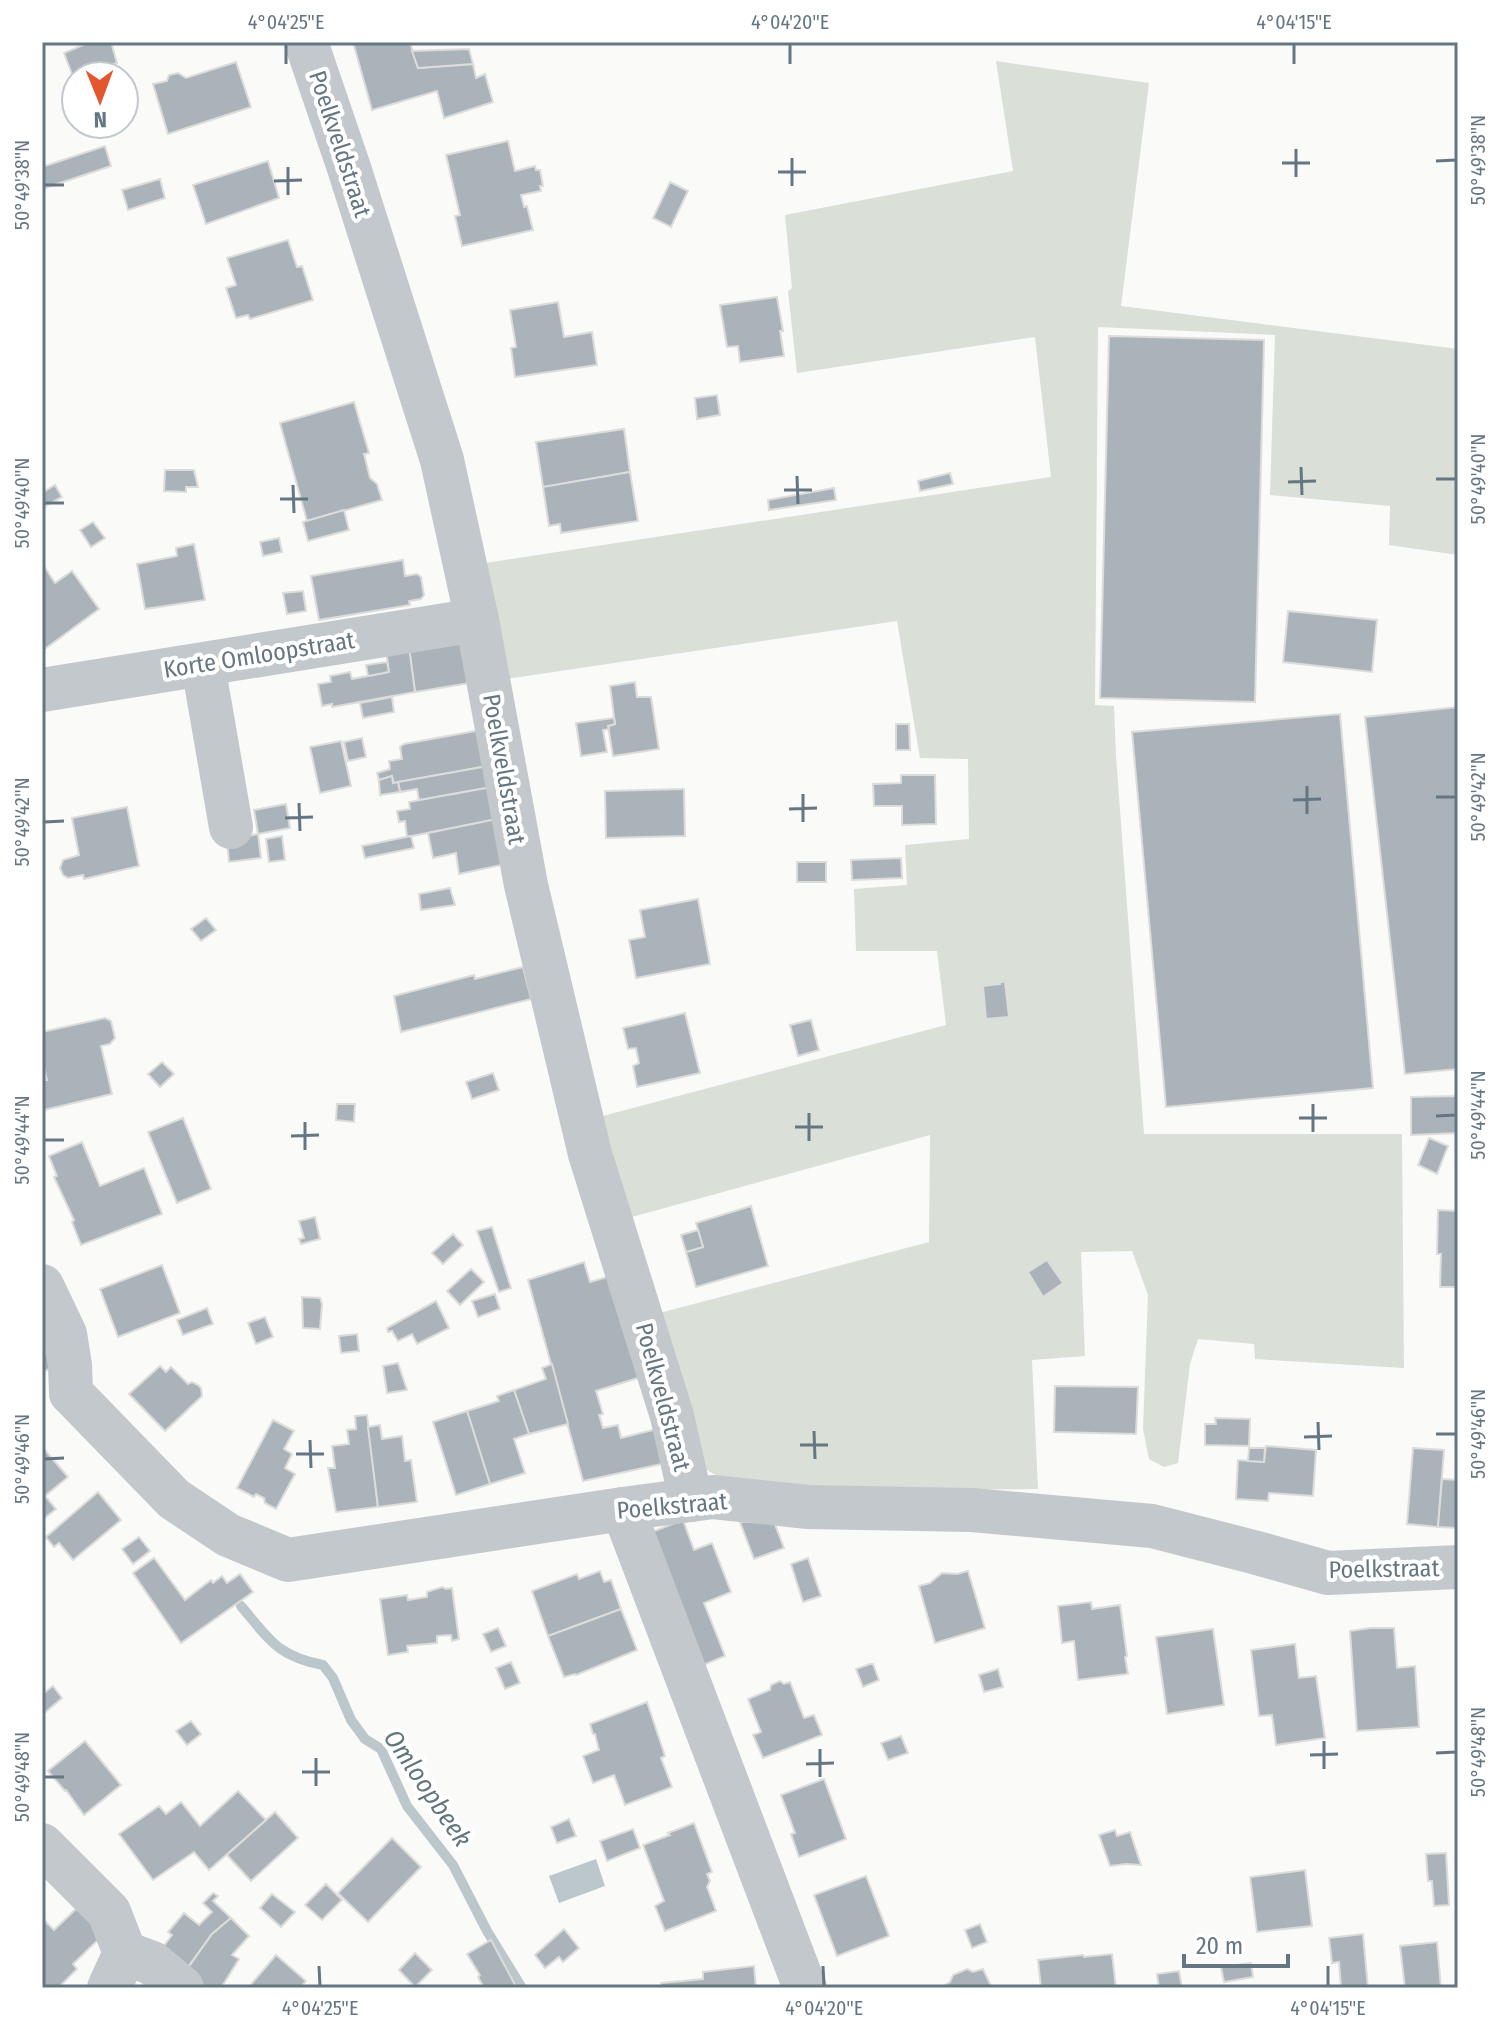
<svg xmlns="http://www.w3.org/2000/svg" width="1500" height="2030" viewBox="0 0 1500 2030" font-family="'Fira Sans Condensed',sans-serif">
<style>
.green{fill:#dadfd7}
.water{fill:#bbc7cb}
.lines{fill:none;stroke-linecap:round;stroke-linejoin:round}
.stream{stroke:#bbc7cb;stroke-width:10}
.building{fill:#aab3b9;stroke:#dcdcda;stroke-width:2}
.minor{stroke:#c3c8cc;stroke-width:44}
.ticks{fill:none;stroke:#657683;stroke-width:3}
.labels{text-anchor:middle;stroke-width:8;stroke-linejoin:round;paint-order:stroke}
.street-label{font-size:24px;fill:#657683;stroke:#fff}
.water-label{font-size:26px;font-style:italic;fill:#60757c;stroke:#fff}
.neatline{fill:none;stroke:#657683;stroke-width:3}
.ticks-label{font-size:20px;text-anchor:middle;fill:#657683}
</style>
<rect width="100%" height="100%" fill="#fafaf8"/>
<polygon class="green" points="996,61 1149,83 1121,306 1458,349 1458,555 1389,545 1390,506 1270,495 1275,335 1098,327 1095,705 1114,706 1116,756 1144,1134 1402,1134 1404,1368 1255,1359 1254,1344 1198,1339 1190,1364 1178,1463 1164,1467 1149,1459 1143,1429 1148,1295 1132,1251 1081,1252 1085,1356 1032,1360 1038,1489 757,1491 728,1482 705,1469 652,1315 929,1242 930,1135 621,1220 595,1118 946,1025 937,951 856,951 854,889 907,885 905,845 969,839 968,759 920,758 897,621 499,680 478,564 1051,477 1035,337 797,373 788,291 792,288 785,215 1013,171"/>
<polygon class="water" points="596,1859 605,1886 559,1903 549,1876"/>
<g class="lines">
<path class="stream" d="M241,1606C270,1640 277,1656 323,1665L333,1678L351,1720L365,1739L381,1749L407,1806L453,1865L487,1931L522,1988"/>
</g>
<g class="building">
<polygon points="90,42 111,42 117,63 73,77 64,53"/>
<polygon points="353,42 410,42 418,68 473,64 476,78 485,74 493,102 444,118 437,91 372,110"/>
<polygon points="469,49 473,64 418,68 412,51"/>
<polygon points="236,62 251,107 168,134 153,84 167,81 169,75 178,73 186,78"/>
<polygon points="508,141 515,171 535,166 536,170 540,170 543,186 540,186 541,191 521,195 524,207 527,206 533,230 462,246 455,216 460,215 446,155"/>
<polygon points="105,146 111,166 42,189 42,167"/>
<polygon points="268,161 279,198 206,224 193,185"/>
<polygon points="160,179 165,198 128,210 122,190"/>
<polygon points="670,182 688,191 671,227 653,218"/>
<polygon points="288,240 297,267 302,266 313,300 250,319 248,315 236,318 226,288 236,285 227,258"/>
<polygon points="777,297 783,331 780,331 784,356 740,362 738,346 727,347 720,305"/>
<polygon points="558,302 564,337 592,332 597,365 515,377 511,348 516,347 510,310"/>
<polygon points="1109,336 1264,340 1255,702 1100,698"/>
<polygon points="717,395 720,415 697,419 695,398"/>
<polygon points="354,402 369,453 364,454 370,478 377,484 382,500 307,521 280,423"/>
<polygon points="624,429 630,472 543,487 536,442"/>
<polygon points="165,470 194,470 198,487 186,487 186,492 164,491"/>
<polygon points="630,472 638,521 561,533 560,524 549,526 543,487"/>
<polygon points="950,473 953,484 920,491 918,481"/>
<polygon points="55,485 62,497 42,508 42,493"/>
<polygon points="834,488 836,500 769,510 768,500"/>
<polygon points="344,510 349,530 308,541 303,522"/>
<polygon points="93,522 105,538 91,547 80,530"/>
<polygon points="279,538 282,552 263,556 260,542"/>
<polygon points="194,544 205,600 145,609 137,564 177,556 176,548"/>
<polygon points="403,560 405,576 417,574 421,577 424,595 421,599 409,601 410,605 319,620 311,576"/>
<polygon points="42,563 55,583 72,571 99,609 42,651"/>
<polygon points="303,591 306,611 287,614 283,593"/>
<polygon points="1288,611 1377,620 1372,672 1283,662"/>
<polygon points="469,637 476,682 415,692 409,647"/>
<polygon points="409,647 415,692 332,707 332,704 322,706 318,684 331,682 330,676 350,672 352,679 389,672 386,651"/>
<polygon points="387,662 389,672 368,676 366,665"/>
<polygon points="635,682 637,697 651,697 659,749 613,756 608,726 615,724 610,686"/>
<polygon points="392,697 394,712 363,718 360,703"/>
<polygon points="1458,707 1458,1069 1405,1074 1365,717"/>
<polygon points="1340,714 1373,1088 1166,1107 1132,732"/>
<polygon points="614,718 615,724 608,726 609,729 603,730 607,752 581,756 576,723"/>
<polygon points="896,724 909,724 910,750 896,750"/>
<polygon points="481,730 488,766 393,783 392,776 379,780 377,773 390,769 389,761 402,759 400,747 404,744"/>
<polygon points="362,738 366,757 348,761 344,742"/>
<polygon points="341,741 351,786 320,793 310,747"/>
<polygon points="488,766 492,787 419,800 417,789 400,792 398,782"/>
<polygon points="901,775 935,775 936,824 902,825 902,806 874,806 873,784 901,783"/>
<polygon points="392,776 393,783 398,782 400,792 380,795 379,780"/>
<polygon points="492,787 497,819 407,837 405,821 399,822 397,811 410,809 409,802"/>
<polygon points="684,789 685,836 606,838 605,791"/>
<polygon points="286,804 290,828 258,834 254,810"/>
<polygon points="127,807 139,866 84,879 83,875 68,878 63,875 60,868 63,860 79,855 72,818"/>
<polygon points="497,819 506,864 459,874 456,853 433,858 428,833"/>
<polygon points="258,834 261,858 229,862 227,840"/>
<polygon points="282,836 285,860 269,862 266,839"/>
<polygon points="411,836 414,848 365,858 362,846"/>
<polygon points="901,858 902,878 852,880 851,860"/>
<rect x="797" y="862" width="29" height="20"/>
<polygon points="450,888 455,905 421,910 419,894"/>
<polygon points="698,899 710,964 636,978 629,940 645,937 640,910"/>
<polygon points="206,918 216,930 201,941 191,929"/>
<polygon points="523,967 531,999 401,1032 394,996 474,975 475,979"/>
<polygon points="999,982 1005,982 1009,1017 986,1019 983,986 1000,984"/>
<polygon points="685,1013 700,1073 637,1087 633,1066 639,1063 636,1048 628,1049 623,1028"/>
<polygon points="105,1018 111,1021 115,1038 110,1044 101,1046 112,1094 44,1110 42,1101 42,1081 47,1080 42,1059 42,1032"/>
<polygon points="811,1020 819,1050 798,1056 790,1025"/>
<polygon points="162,1062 174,1074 160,1087 148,1074"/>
<polygon points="493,1073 499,1090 472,1099 466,1082"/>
<polygon points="1458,1096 1458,1133 1411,1135 1411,1097"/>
<polygon points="337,1104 355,1104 354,1122 336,1120"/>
<polygon points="183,1118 211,1189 177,1203 148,1132"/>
<polygon points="1429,1138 1448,1146 1437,1174 1418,1165"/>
<polygon points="82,1142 100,1186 144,1168 162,1214 81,1245 72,1222 74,1220 54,1177 57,1176 49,1156"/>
<polygon points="751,1206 768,1266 696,1287 686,1252 703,1247 696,1223"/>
<polygon points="1438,1210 1458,1211 1458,1287 1440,1287 1441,1254 1437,1254"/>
<polygon points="315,1217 320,1239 301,1244 299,1239 304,1238 299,1221"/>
<polygon points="492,1227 511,1288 499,1292 477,1231"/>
<polygon points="698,1230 703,1247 686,1252 681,1235"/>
<polygon points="453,1234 463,1245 443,1264 432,1253"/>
<polygon points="1047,1260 1063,1283 1043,1297 1028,1272"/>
<polygon points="584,1262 590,1282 611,1276 641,1377 596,1391 603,1414 599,1415 603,1428 618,1425 621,1438 657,1429 666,1463 583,1481 528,1280"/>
<polygon points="162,1265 180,1313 118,1337 100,1289"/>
<polygon points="471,1269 484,1282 460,1305 447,1291"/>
<polygon points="495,1294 500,1309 478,1317 472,1301"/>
<polygon points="302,1297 320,1298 322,1304 320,1329 303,1328"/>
<polygon points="436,1301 449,1328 417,1344 412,1334 398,1341 392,1331 388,1332 387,1328"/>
<polygon points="207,1308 213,1324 183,1335 177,1320"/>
<polygon points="265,1317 273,1337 256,1344 248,1323"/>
<polygon points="357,1334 359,1351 341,1353 339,1336"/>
<polygon points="42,1344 44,1344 45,1346 44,1347 52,1368 42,1372"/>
<polygon points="398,1363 407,1390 387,1393 383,1366"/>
<polygon points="552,1364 568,1424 529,1434 514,1390 546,1379 542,1368"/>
<polygon points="160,1366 166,1372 171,1367 188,1384 192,1382 198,1385 201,1388 202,1396 165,1431 129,1394"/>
<polygon points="1055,1386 1138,1387 1136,1434 1054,1432"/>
<polygon points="514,1390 529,1434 514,1439 525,1473 490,1484 467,1411 499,1401 497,1396"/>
<polygon points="467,1411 490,1484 456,1495 433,1422"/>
<polygon points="367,1415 378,1507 336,1512 328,1468 335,1468 332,1446 349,1444 347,1430 356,1429 355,1416"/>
<polygon points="1215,1418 1250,1419 1249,1446 1205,1445 1205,1424 1216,1424"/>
<polygon points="273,1420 294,1431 284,1449 292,1454 285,1468 295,1474 276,1509 265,1503 264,1498 256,1494 254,1497 237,1488"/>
<polygon points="380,1425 382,1439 402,1436 405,1461 411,1460 417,1502 378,1507 368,1427"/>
<polygon points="1266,1446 1316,1450 1313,1496 1269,1493 1268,1501 1236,1499 1238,1460 1264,1462"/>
<polygon points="1249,1448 1265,1448 1264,1462 1248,1461"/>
<polygon points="1413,1448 1444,1450 1438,1527 1407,1524"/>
<polygon points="44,1449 68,1477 45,1496 56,1509 42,1520 42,1450"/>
<polygon points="1442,1479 1458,1480 1458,1528 1438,1527"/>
<polygon points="98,1492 121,1520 73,1560 59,1543 54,1547 46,1537"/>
<polygon points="683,1520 694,1550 712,1543 731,1592 704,1603 725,1656 701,1666 649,1533"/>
<polygon points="740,1522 774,1522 784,1548 754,1559"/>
<polygon points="139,1537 150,1551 133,1564 122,1549"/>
<polygon points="154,1558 185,1600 211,1580 213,1583 222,1576 227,1583 240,1574 253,1592 181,1643 133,1573"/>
<polygon points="808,1558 821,1596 803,1602 791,1564"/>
<polygon points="600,1571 604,1582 611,1580 621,1609 548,1636 532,1591 577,1574 579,1579"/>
<polygon points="968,1571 985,1628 935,1643 919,1586 930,1583 942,1573 957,1574"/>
<polygon points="442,1587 446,1589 452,1588 459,1639 452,1641 451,1635 437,1636 437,1643 407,1646 408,1652 388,1655 380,1599 407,1595 408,1600 427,1597 427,1592"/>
<polygon points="1091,1602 1092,1609 1120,1605 1127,1656 1125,1657 1128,1674 1078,1680 1074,1641 1062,1643 1058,1606"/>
<polygon points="621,1609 637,1650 576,1675 575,1674 564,1677 548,1636"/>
<polygon points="498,1628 506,1646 491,1652 483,1634"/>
<polygon points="1370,1628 1394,1628 1397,1668 1415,1666 1419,1727 1357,1731 1350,1631"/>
<polygon points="1213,1629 1224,1705 1167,1714 1156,1637"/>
<polygon points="1295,1644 1299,1678 1316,1676 1325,1738 1276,1745 1272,1715 1259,1716 1251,1650"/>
<polygon points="511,1662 520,1683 505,1689 496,1668"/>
<polygon points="870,1664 873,1664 879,1680 863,1687 856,1669"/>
<polygon points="998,1669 1003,1687 984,1692 979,1675"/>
<polygon points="780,1681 784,1684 790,1682 804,1718 814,1715 822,1735 763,1758 753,1735 761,1732 748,1699 770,1690 771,1685"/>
<polygon points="53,1686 62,1698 42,1715 42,1693 43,1694"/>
<polygon points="647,1702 665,1756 661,1758 672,1787 625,1805 614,1775 593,1783 583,1756 599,1750 595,1734 593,1734 590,1724"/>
<polygon points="191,1721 201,1734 187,1745 176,1731"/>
<polygon points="901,1736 908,1753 888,1760 881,1743"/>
<polygon points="85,1741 121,1785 84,1815 66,1790 65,1791 48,1771"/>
<polygon points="824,1779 846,1839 799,1857 791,1834 795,1833 781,1795"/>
<polygon points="238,1791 266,1820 209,1870 194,1852 153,1880 119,1834 159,1806 166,1814 181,1802 200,1826"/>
<polygon points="275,1812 298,1838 251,1881 227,1855"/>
<polygon points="569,1819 576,1836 557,1843 551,1827"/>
<polygon points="694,1823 712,1872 707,1874 710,1881 707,1887 716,1911 665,1931 655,1906 664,1901 643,1845 670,1835 668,1833"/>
<polygon points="633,1829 640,1848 607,1861 600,1841"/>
<polygon points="1115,1830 1117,1836 1130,1832 1141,1865 1126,1864 1110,1866 1099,1835"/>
<polygon points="392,1838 421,1867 368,1922 338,1893"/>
<polygon points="1446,1853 1449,1905 1434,1906 1432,1881 1428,1881 1426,1854"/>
<polygon points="1305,1870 1312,1926 1257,1932 1250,1877"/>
<polygon points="866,1876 889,1936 837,1956 814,1895"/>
<polygon points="326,1884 342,1900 322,1920 305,1905"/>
<polygon points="213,1893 218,1896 213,1901 231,1918 212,1934 185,1971 160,1951 172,1935 168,1932 184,1913 199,1925 212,1912 203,1903"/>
<polygon points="272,1894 295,1912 281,1927 260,1908"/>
<polygon points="77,1908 104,1934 73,1964 77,1969 58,1988 42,1988 42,1918 54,1930"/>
<polygon points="231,1918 249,1936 232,1955 239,1959 221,1988 202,1988 183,1975 212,1934"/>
<polygon points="980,1924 987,1942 972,1948 965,1930"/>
<polygon points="564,1929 579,1948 563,1962 559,1957 545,1968 535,1955"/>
<polygon points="1363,1934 1368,1988 1341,1988 1339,1962 1332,1963 1329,1938"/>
<polygon points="491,1940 513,1981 516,1987 484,1988 478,1977 480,1975 467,1954"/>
<polygon points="1437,1942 1441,1988 1405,1988 1400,1946"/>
<polygon points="415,1953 432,1970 415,1987 399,1970"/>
<polygon points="1112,1954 1116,1988 1041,1988 1038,1960 1083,1955 1084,1957"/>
<polygon points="276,1955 306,1981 300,1988 248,1988"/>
<polygon points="1251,1963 1253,1977 1224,1982 1221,1967"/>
<polygon points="754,1966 756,1988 661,1988 661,1983 703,1979 703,1972"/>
<polygon points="967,1969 973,1972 983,1969 992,1988 940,1988 950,1982 953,1975"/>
<polygon points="1179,1971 1182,1987 1159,1988 1157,1974"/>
</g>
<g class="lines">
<g class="minor">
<polyline points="306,42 349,168 442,460 477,620 526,885 590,1154 672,1416 691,1500"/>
<polyline points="203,665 231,827"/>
<polyline points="42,690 477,620"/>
<polyline points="42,1286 65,1334 70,1365 71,1393"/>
<polyline points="71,1393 174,1499 228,1535 288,1560 623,1509 713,1497 808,1507 972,1510 1152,1526 1257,1553 1328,1573 1458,1567"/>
<polyline points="623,1509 805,1988"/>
<polyline points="42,1845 109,1912 125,1953 109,1988"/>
<polyline points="125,1953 152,1963 182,1988"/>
</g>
</g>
<path class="ticks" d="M286,44V64M790,44V64M1294,44V64M1296,149V177M792,158V186M1436,161L1456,160M1282,163H1310M288,167V195M778,172H806M274,181L302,180M44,185H64M1301,467L1302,495M797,476L798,504M1436,479H1456M1288,482L1316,481M293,485L294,513M784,490H812M280,499H308M44,503H64M1307,786V814M803,794V822M1436,797H1456M1293,800L1321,799M299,803L300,831M789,809L817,808M285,818L313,817M44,822L64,821M1313,1104V1132M809,1113V1141M1436,1116L1456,1115M1299,1118H1327M305,1122V1150M795,1127H823M291,1136L319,1135M44,1140H64M1318,1422L1319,1450M814,1431L815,1459M1436,1434H1456M1304,1437L1332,1436M310,1440L311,1468M800,1445H828M296,1454H324M44,1459L64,1458M1324,1741V1769M820,1749V1777M1436,1753L1456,1752M1310,1755L1338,1754M316,1758V1786M806,1764L834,1763M302,1772H330M44,1777H64M319,1966L320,1986M823,1966L824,1986M1328,1966V1986"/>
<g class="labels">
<g class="street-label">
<text transform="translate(340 144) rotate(72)" y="8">Poelkveldstraat</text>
<text transform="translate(259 655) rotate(-9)" y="8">Korte Omloopstraat</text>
<text transform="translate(504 769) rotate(80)" y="8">Poelkveldstraat</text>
<text transform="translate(663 1397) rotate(75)" y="8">Poelkveldstraat</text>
<text transform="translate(672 1506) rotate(-5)" y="8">Poelkstraat</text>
<text transform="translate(1384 1569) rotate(-1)" y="8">Poelkstraat</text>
</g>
<g class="water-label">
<text transform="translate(428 1788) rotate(56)" y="9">Omloopbeek</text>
</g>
</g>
<rect width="1500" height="2030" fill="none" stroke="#ffffff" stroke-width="88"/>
<g transform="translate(100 100) rotate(179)"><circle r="38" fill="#ffffff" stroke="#c1c8cd" stroke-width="2"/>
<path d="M0-6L14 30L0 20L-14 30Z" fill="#e4572e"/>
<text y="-12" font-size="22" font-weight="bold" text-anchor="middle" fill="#657683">N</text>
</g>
<path d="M1184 1954v12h104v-12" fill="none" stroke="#657683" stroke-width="4"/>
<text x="1196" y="1954" font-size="24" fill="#657683" stroke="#ffffff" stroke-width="6" paint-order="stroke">20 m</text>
<rect x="44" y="44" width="1412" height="1942" class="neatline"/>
<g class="ticks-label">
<text x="286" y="29">4°04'25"E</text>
<text x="790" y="29">4°04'20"E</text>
<text x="1294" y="29">4°04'15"E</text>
<text transform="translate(1478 160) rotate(-90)" y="7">50°49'38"N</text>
<text transform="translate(22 185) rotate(-90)" y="7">50°49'38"N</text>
<text transform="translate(1478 479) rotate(-90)" y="7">50°49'40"N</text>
<text transform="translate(22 503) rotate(-90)" y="7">50°49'40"N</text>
<text transform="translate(1478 797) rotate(-90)" y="7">50°49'42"N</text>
<text transform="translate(22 822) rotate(-90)" y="7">50°49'42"N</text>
<text transform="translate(1478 1115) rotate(-90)" y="7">50°49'44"N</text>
<text transform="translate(22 1140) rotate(-90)" y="7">50°49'44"N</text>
<text transform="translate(1478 1434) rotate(-90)" y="7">50°49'46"N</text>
<text transform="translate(22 1459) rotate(-90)" y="7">50°49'46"N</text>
<text transform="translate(1478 1752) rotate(-90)" y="7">50°49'48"N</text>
<text transform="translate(22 1777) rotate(-90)" y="7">50°49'48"N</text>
<text x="320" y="2015">4°04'25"E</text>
<text x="824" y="2015">4°04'20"E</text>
<text x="1328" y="2015">4°04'15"E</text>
</g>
</svg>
